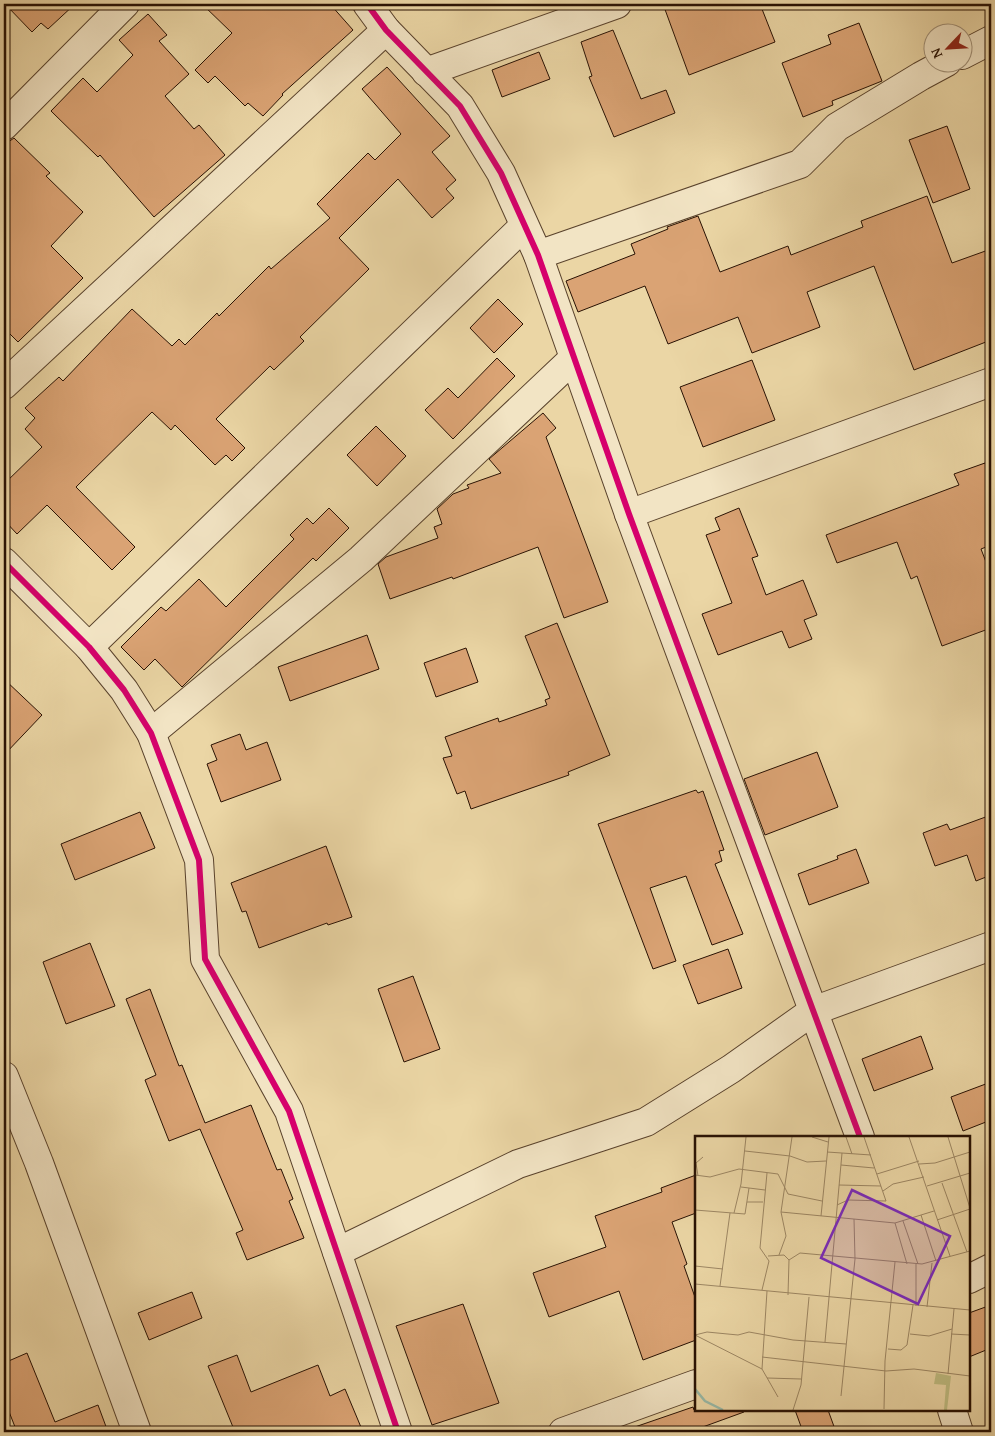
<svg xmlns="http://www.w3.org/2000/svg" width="995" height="1436" viewBox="0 0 995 1436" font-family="'Gentium Book Plus',serif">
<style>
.building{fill:#daa374;stroke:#281103}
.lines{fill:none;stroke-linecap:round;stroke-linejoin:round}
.street-casing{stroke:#59422c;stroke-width:30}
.street{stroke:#f2e4c4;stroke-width:28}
.cycleway-casing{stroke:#f2e4c4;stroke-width:9}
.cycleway{stroke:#d6006c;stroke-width:6}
.inset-river{fill:none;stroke:#98b9a7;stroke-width:2.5}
.inset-road{fill:none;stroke:#9d8764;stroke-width:1}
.view{fill:#7b2cbf;fill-opacity:0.15;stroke:#7b2cbf;stroke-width:2.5}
.inset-edge{fill:none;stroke:#281103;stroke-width:2.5}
</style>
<rect width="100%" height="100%" fill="#ebd6a5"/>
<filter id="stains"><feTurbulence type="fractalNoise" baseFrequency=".004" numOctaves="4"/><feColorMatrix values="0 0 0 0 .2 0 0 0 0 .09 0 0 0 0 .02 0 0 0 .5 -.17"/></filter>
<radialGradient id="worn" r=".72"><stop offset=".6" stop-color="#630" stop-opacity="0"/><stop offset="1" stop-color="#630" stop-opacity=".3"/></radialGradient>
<g class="building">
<polygon points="5,4 75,4 48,29 41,23 32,32"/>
<polygon points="202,4 330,4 353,30 282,94 283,95 263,116 248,103 245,106 215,76 208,83 195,70 232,33"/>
<polygon points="663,4 760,4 775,42 689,75"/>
<polygon points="148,14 167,35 159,41 189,74 165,96 194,129 199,125 225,155 154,217 100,155 98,157 51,111 83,78 97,92 133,55 119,40"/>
<polygon points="859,23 882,81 832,101 833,105 803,117 782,63 831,44 828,35"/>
<polygon points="613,30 641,99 666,90 675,113 614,137 589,77 592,76 581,42"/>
<polygon points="539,52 550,79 502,97 492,70"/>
<polygon points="387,67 450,136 432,152 456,180 446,189 454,198 432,218 398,179 339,238 369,269 300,337 304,341 274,370 270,366 216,419 245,448 232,461 226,455 215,465 175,425 171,430 152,412 76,487 135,547 112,570 47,505 17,534 4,520 4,484 42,447 25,429 35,418 25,408 59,377 63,381 132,309 172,346 179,339 185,345 217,313 219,316 269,266 271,269 330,218 317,204 368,153 375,160 401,134 362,89"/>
<polygon points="947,126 970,189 933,203 909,140"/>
<polygon points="14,138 50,173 46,176 83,212 51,246 83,278 18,342 4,328 4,145"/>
<polygon points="927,196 952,263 991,249 991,340 914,370 874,266 807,292 820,327 752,353 738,317 668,344 645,286 578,312 566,281 635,254 631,244 668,229 667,227 698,216 720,272 788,246 791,255 863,227 861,221"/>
<polygon points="498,299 523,324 494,353 470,328"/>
<polygon points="497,358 515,376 453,439 425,410 448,388 458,398"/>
<polygon points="752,360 775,420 703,447 680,387"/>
<polygon points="543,413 556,428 546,437 608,602 564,618 538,547 453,579 452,577 390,599 378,564 386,557 438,538 434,527 442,524 437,509 453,494 469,488 467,485 501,473 489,459"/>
<polygon points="376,426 406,456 377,486 347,455"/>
<polygon points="985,463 991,481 991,545 981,549 991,575 991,628 942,646 917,576 911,579 897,542 837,563 826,535 959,485 954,474"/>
<polygon points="329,508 349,528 316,561 313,558 182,687 155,659 144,670 121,647 161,607 166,611 199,579 226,607 294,539 290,535 307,518 313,524"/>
<polygon points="739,508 758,556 752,558 766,595 803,580 817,615 804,620 812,639 789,648 782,631 718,655 702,614 732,603 706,535 720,530 715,518"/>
<polygon points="557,623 610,755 568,772 569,775 471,809 465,791 457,794 443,758 452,756 445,737 498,718 499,722 547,705 545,700 550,698 525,636"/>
<polygon points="367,635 379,669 290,701 278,667"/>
<polygon points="466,648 478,682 436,697 424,663"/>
<polygon points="4,679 42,715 4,755"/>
<polygon points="240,734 246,750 267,742 281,780 221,802 207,764 217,760 211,745"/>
<polygon points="817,752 838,807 765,835 744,779"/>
<polygon points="696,790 698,793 703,791 724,850 719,851 722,861 715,864 743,934 712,945 686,876 650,888 676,961 653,969 598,824"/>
<polygon points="140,812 155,848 75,880 61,844"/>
<polygon points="991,815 991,875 976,881 967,855 935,866 923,833 947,824 950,830"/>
<polygon points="326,846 352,917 328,925 327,923 259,948 246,911 242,912 231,883"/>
<polygon points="856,849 869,883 809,905 798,874 838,859 837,856"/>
<polygon points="90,943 115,1006 66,1024 43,962"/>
<polygon points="728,949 742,988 698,1004 683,965"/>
<polygon points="413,976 440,1049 404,1062 378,989"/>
<polygon points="150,989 179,1066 182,1065 205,1123 251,1105 277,1170 281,1169 293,1199 289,1201 304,1238 247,1260 236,1233 243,1230 200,1129 169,1141 145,1080 156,1075 126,999"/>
<polygon points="921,1036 933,1069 874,1091 862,1059"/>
<polygon points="991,1082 991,1120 963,1131 951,1097"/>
<polygon points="696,1175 696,1213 672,1222 687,1264 684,1266 696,1300 696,1340 643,1360 619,1291 549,1317 533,1273 606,1247 595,1216 662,1192 661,1188"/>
<polygon points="192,1292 202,1318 149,1340 138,1313"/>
<polygon points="463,1304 499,1403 432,1425 396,1326"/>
<polygon points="991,1305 991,1348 969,1357 969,1313"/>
<polygon points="27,1353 55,1422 98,1405 108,1432 17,1432 4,1399 4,1363"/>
<polygon points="237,1355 251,1392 318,1365 330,1396 345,1389 363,1432 235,1432 208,1366"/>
<polygon points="693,1407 694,1410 743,1410 744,1412 689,1432 630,1432 629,1429"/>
<polygon points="795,1410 828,1410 836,1432 803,1432"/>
</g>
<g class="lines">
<defs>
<g id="street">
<polyline points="367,4 386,30 460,106 501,173 538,255 629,514 860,1137"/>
<polyline points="962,55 991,40"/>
<polyline points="426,72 617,4"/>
<polyline points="4,126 125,4"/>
<polyline points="538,255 800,164 837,127 921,76 947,62"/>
<polyline points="4,385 386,30"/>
<polyline points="629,514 991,382"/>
<polyline points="4,562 89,647 124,690 151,733 199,860 205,959 289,1111 398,1432"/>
<polyline points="89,647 524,226"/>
<polyline points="151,733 361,559 574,358"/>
<polyline points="4,1076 39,1163 137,1432"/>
<polyline points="337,1252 518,1164 646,1122 731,1069 813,1011 991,946"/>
<polyline points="969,1279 991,1268"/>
<polyline points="952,1410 959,1432"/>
<polyline points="563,1432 696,1384"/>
</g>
</defs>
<use href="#street" class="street-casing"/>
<use href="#street" class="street"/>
<defs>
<g id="cycleway">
<polyline points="367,4 386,30 460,106 501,173 538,255 629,514 860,1137"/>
<polyline points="4,562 89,647 124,690 151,733 199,860 205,959 289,1111 398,1432"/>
</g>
</defs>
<use href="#cycleway" class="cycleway-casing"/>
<use href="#cycleway" class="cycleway"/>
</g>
<g transform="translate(695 1136)">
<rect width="275" height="275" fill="#ebd6a5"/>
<path d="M241,237L256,240L252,274H249L251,249L239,248Z" fill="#bfbc81"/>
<path class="inset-river" d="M0,253L10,265L28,274"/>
<path class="inset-road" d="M117,1L133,6M151,1L157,18M214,1L255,120M253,1L275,72M50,15L95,20L112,26L131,25M132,16L176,19M224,28L240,27L275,16M146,29L179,32M182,38L224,25M0,39L15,41L44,33L83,38L93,58L127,65M3,40L1,27L8,21M247,47L272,116M144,49L186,50M232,50L275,37M46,51L70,54M188,55L198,48L229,41M52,66H68M142,69L153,64L191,65L169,1M0,74L50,78L54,52M86,76L200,87L239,75M39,77L46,48L51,1M226,79L241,125M126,80L134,1M242,84L275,73M208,85L223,128M200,87L212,128M84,119L91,100L86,76L97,1M73,120L89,119L94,124M221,128V170M0,130L28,133M0,148L275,174M25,150L35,77M67,154L74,125L65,112L72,37M93,159L94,124L105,117L227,128L275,115M232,171L237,127M215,198L234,200L257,193M256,198L275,199M0,199L12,196L43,199L54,196L98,204L151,208M0,199L67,233L83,261M130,206L147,17M193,213L206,214L212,209L218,169M67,221L191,235L219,233L275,240M67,233L72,155M253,238L259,173M72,242L106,243M146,260L160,123L159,83M189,273L190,225L200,126M98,274L106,249L114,161"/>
<path class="view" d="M157,54L255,100L223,168L126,122Z"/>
<rect width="275" height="275" class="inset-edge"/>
</g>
<rect width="995" height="1436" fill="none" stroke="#ebd6a5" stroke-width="20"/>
<rect x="5" y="5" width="985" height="1426" fill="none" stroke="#281103" stroke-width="2.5"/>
<rect x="10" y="10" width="975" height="1416" fill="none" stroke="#281103"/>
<g transform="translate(948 48) rotate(245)"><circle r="24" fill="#f2e4c4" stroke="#a19077"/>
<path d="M0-4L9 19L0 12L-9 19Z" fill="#8f2418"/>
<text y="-8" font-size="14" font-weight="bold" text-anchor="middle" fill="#281103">N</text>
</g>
<rect width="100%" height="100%" filter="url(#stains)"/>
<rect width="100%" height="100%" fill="url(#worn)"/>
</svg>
